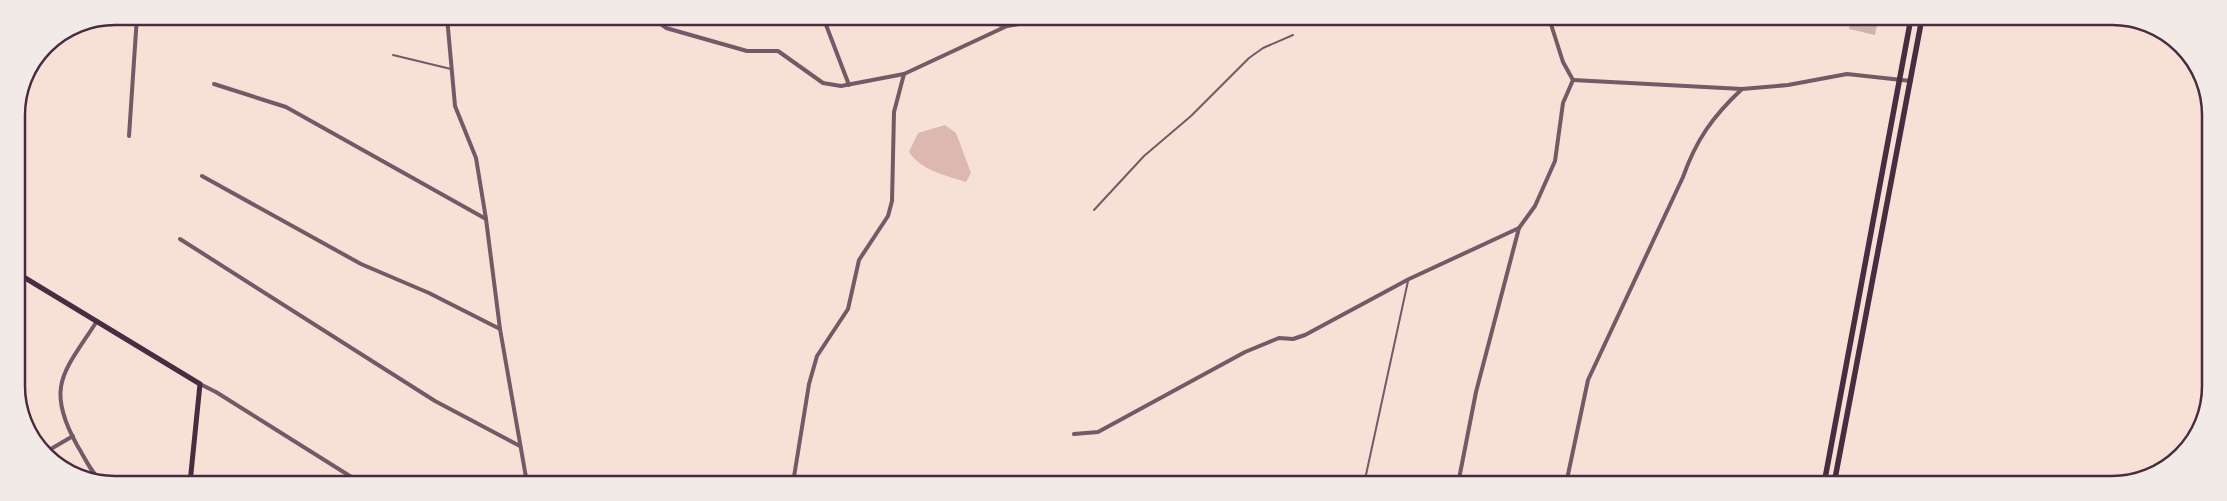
<svg xmlns="http://www.w3.org/2000/svg" width="2227" height="501" viewBox="0 0 2227 501" font-family="'Exo 2',sans-serif">
<style>
.water{fill:#dcb8b0}
.building{fill:#ccb4b1}
.lines{fill:none;stroke-linecap:round;stroke-linejoin:round}
.service{stroke:#755966;stroke-width:2}
.minor{stroke:#755966;stroke-width:4}
.secondary{stroke:#4a2c40;stroke-width:5}
.primary{stroke:#4a2c40;stroke-width:5.5}
.rim{fill:none;stroke:#4a2c40;stroke-width:2.5}
</style>
<rect width="100%" height="100%" fill="#f7e1d7"/>
<path class="water" d="M945,125L956,133L971,173L966,182C945,175 922,171 909,152L918,133Z"/>
<g class="building">
<polygon points="1851,19 1877,25 1875,35 1849,29"/>
<polygon points="1950,476 1966,480 1965,484 1948,484"/>
</g>
<g class="lines">
<g class="service">
<polyline points="393,55 451,69"/>
<polyline points="1094,210 1144,156 1191,116 1249,58 1263,48 1293,35"/>
<polyline points="1364,484 1408,281"/>
</g>
<g class="minor">
<polyline points="447,17 455,106 476,158 486,219 500,329 527,483"/>
<polyline points="651,17 666,28 747,51 778,51 823,83 841,86 904,74 1007,26 1064,17"/>
<polyline points="823,17 849,85"/>
<polyline points="962,17 1007,26 1009,17"/>
<polyline points="1549,18 1563,62 1573,80"/>
<polyline points="1573,80 1742,89 1788,85 1847,74 1911,81"/>
<polyline points="214,84 286,107 486,219"/>
<polyline points="129,136 137,16"/>
<polyline points="202,176 361,264 429,293 500,329"/>
<polyline points="180,239 435,401 520,446"/>
<path d="M97,321C65,371 44,386 77,445C85,458 91,473 103,483"/>
<polyline points="200,384 216,392 361,483"/>
<polyline points="1074,434 1098,432 1245,352 1279,338 1293,339 1305,335 1409,279 1519,228"/>
<polyline points="44,453 73,436"/>
<polyline points="793,483 809,384 817,356 848,309 859,260 888,216 892,201 894,112 904,74"/>
<polyline points="1458,484 1476,392 1519,228 1535,206 1555,161 1563,103 1573,80"/>
<path d="M1566,484L1588,380L1683,177C1696,140 1713,116 1742,89"/>
</g>
<polyline class="secondary" points="17,273 200,384 190,483"/>
<g class="primary">
<polyline points="1824,484 1911,18"/>
<polyline points="1834,484 1922,18"/>
</g>
</g>
<path d="M0 0H2227V501H0ZM115 25H2112A90 90 0 0 1 2202 115V386A90 90 0 0 1 2112 476H115A90 90 0 0 1 25 386V115A90 90 0 0 1 115 25Z" fill="#f1eae7" fill-rule="evenodd"/>
<path class="rim" d="M115 25H2112A90 90 0 0 1 2202 115V386A90 90 0 0 1 2112 476H115A90 90 0 0 1 25 386V115A90 90 0 0 1 115 25Z"/>
</svg>
